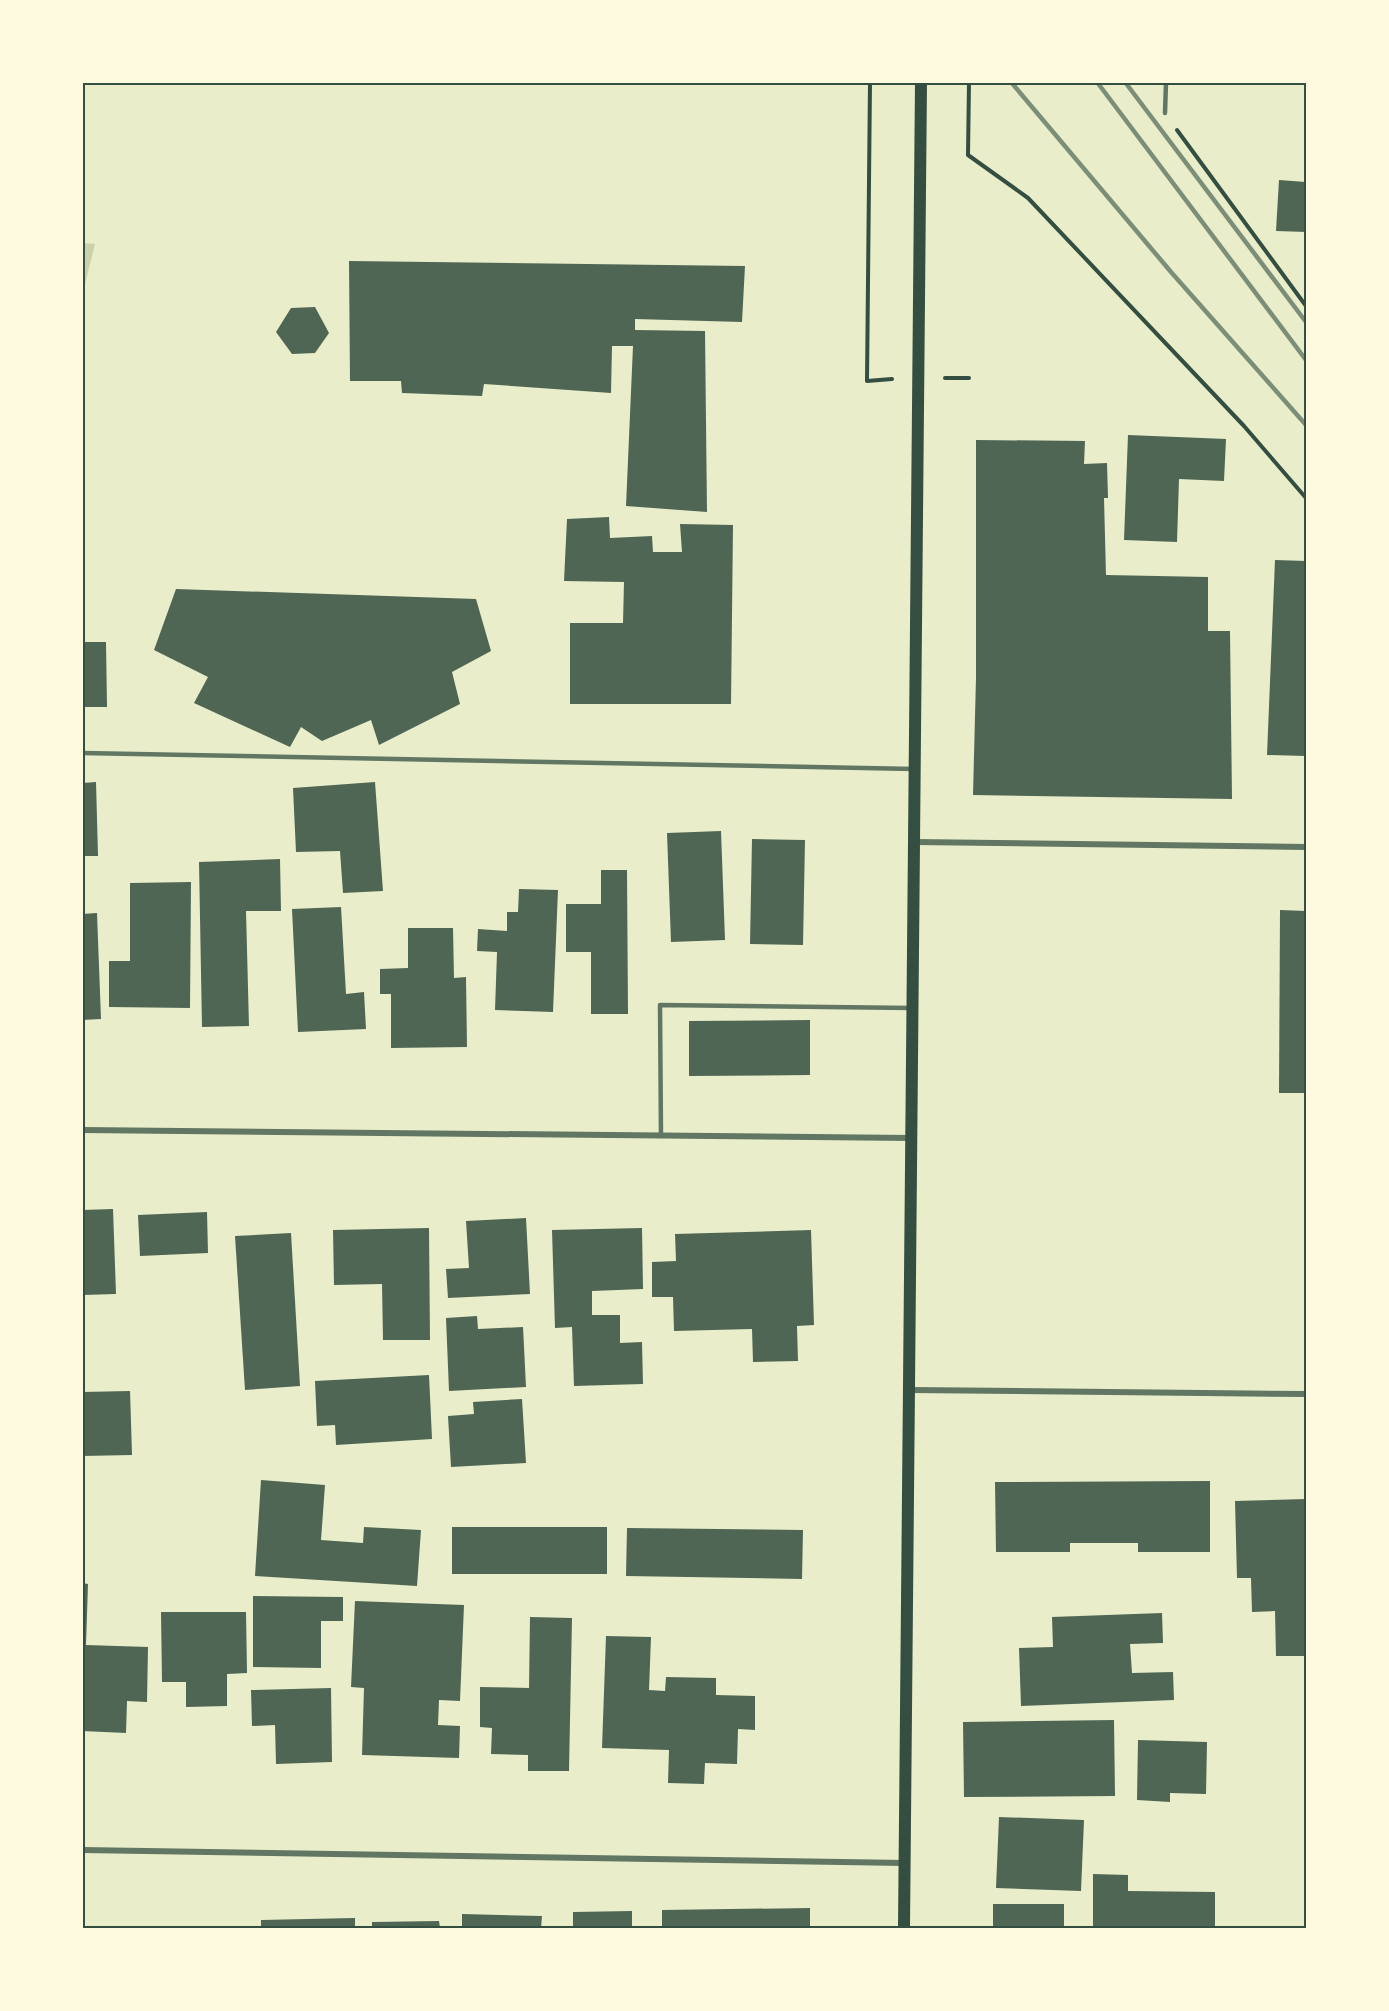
<svg xmlns="http://www.w3.org/2000/svg" width="1389" height="2011" viewBox="0 0 1389 2011" font-family="Arial,sans-serif">
<style>
.green{fill:#cad2ad}
.building{fill:#4f6655}
.lines{fill:none;stroke-linecap:round;stroke-linejoin:round}
.path{stroke:#344e41;stroke-width:4}
.service{stroke:#617663;stroke-width:4.5}
.minor{stroke:#617663;stroke-width:6}
.secondary{stroke:#344e41;stroke-width:12}
.rail{stroke:#7c8e77;stroke-width:4.5}
.neatline{fill:none;stroke:#344e41;stroke-width:2}
</style>
<rect width="100%" height="100%" fill="#e9edc9"/>
<polygon class="green" points="83,243 95,244 83,292 82,243"/>
<g class="building">
<polygon points="1279,180 1306,182 1306,232 1276,231"/>
<polygon points="349,261 745,266 742,322 635,319 635,330 705,331 707,512 626,506 633,346 612,346 611,393 484,384 482,396 402,393 401,381 350,381"/>
<polygon points="315,307 329,333 315,353 292,354 276,332 291,308"/>
<polygon points="1128,435 1226,439 1224,481 1179,479 1177,542 1124,540"/>
<polygon points="976,440 1085,441 1084,464 1107,463 1108,498 1104,498 1106,575 1208,577 1208,631 1230,631 1232,799 973,795 976,678"/>
<polygon points="609,517 610,538 652,536 653,552 682,552 680,524 733,525 731,704 570,704 570,623 623,623 624,582 564,581 567,519"/>
<polygon points="1275,560 1306,561 1306,756 1267,755"/>
<polygon points="176,589 476,599 491,651 452,672 460,704 379,745 371,720 322,741 301,727 290,747 194,703 208,677 154,650"/>
<polygon points="82,642 106,642 107,707 82,707"/>
<polygon points="96,782 98,856 82,856 82,783"/>
<polygon points="375,782 383,891 343,893 340,851 296,852 293,788"/>
<polygon points="721,831 725,940 671,942 667,833"/>
<polygon points="752,839 805,840 803,945 750,944"/>
<polygon points="280,859 281,911 246,911 249,1026 202,1027 199,862"/>
<polygon points="601,870 627,870 628,1014 591,1014 591,952 566,952 566,904 601,904"/>
<polygon points="191,882 190,1008 109,1007 109,961 130,961 130,883"/>
<polygon points="519,889 558,890 553,1012 495,1010 497,952 477,951 478,929 507,931 507,912 518,912"/>
<polygon points="341,907 346,994 364,992 366,1029 298,1032 292,909"/>
<polygon points="1280,910 1306,911 1306,1093 1279,1093"/>
<polygon points="97,913 101,1019 82,1020 82,914"/>
<polygon points="408,928 453,928 454,978 466,977 467,1047 391,1048 391,994 380,994 380,969 408,968"/>
<polygon points="810,1020 810,1075 689,1076 689,1021"/>
<polygon points="113,1209 116,1294 82,1295 82,1210"/>
<polygon points="207,1212 208,1253 140,1256 138,1215"/>
<polygon points="526,1218 530,1294 448,1298 446,1269 469,1268 466,1221"/>
<polygon points="429,1228 430,1340 383,1340 382,1284 334,1285 333,1230"/>
<polygon points="642,1228 643,1289 592,1291 592,1315 620,1315 620,1343 642,1342 643,1384 574,1386 572,1327 555,1328 552,1230"/>
<polygon points="811,1230 814,1325 797,1326 798,1361 753,1362 752,1329 674,1331 673,1297 652,1297 652,1262 676,1261 675,1234"/>
<polygon points="291,1233 300,1386 245,1390 235,1236"/>
<polygon points="477,1316 478,1329 523,1327 526,1387 449,1391 446,1318"/>
<polygon points="429,1375 432,1439 336,1445 335,1425 317,1426 315,1381"/>
<polygon points="130,1391 132,1455 82,1456 82,1392"/>
<polygon points="522,1399 526,1463 451,1467 448,1416 474,1414 473,1402"/>
<polygon points="261,1480 325,1485 321,1540 363,1543 364,1527 421,1530 417,1586 255,1576"/>
<polygon points="1210,1481 1210,1552 1138,1552 1138,1543 1070,1543 1070,1552 996,1552 995,1482"/>
<polygon points="1306,1499 1306,1656 1276,1656 1275,1611 1252,1612 1251,1578 1237,1578 1235,1501"/>
<rect x="452" y="1527" width="155" height="47"/>
<polygon points="627,1528 803,1530 802,1579 626,1576"/>
<polygon points="82,1583 88,1584 86,1645 148,1647 147,1702 127,1701 126,1733 82,1731"/>
<polygon points="253,1596 343,1597 343,1621 321,1621 321,1668 253,1667"/>
<polygon points="355,1601 464,1605 460,1701 439,1700 438,1725 460,1726 459,1758 362,1755 364,1688 351,1687"/>
<polygon points="161,1612 246,1612 247,1673 227,1674 227,1706 186,1707 186,1682 162,1682"/>
<polygon points="1162,1613 1163,1643 1130,1644 1132,1673 1173,1672 1174,1700 1021,1706 1019,1648 1053,1647 1052,1617"/>
<polygon points="530,1617 572,1618 569,1771 528,1771 528,1755 491,1754 492,1728 480,1727 480,1687 529,1688"/>
<polygon points="606,1636 651,1637 649,1690 665,1691 666,1677 716,1678 716,1695 755,1696 755,1730 738,1729 737,1764 705,1763 704,1784 668,1783 669,1750 602,1748"/>
<polygon points="331,1688 332,1762 276,1764 275,1725 252,1726 251,1690"/>
<polygon points="1114,1720 1115,1796 964,1797 963,1722"/>
<polygon points="1138,1740 1207,1742 1206,1794 1170,1793 1170,1802 1137,1800"/>
<polygon points="999,1817 1084,1820 1081,1891 996,1888"/>
<polygon points="1093,1874 1128,1875 1128,1891 1215,1892 1215,1928 1093,1928"/>
<rect x="993" y="1904" width="71" height="24"/>
<polygon points="810,1908 810,1928 662,1928 662,1910"/>
<polygon points="632,1911 632,1928 573,1928 573,1912"/>
<polygon points="462,1914 542,1916 541,1928 462,1928"/>
<polygon points="355,1918 355,1928 261,1928 261,1920"/>
<polygon points="439,1921 440,1928 372,1928 372,1922"/>
</g>
<g class="lines">
<g class="path">
<polyline points="870,82 867,381 892,379"/>
<polyline points="969,82 968,155 1028,198 1244,426 1306,498"/>
<polyline points="1177,130 1306,306"/>
<polyline points="945,378 969,378"/>
</g>
<g class="service">
<polyline points="1165,113 1166,82"/>
<polyline points="82,753 914,769"/>
<polyline points="661,1136 660,1005 912,1008"/>
</g>
<g class="minor">
<polyline points="914,842 1306,847"/>
<polyline points="82,1130 911,1138"/>
<polyline points="910,1390 1306,1394"/>
<polyline points="82,1850 905,1863"/>
</g>
<polyline class="secondary" points="904,1928 921,82"/>
<g class="rail">
<polyline points="1011,82 1171,272 1306,425"/>
<polyline points="1097,82 1306,360"/>
<polyline points="1125,82 1306,322"/>
</g>
</g>
<rect width="1389" height="2011" fill="none" stroke="#fefae0" stroke-width="168"/>
<rect x="84" y="84" width="1221" height="1843" class="neatline"/>
</svg>
